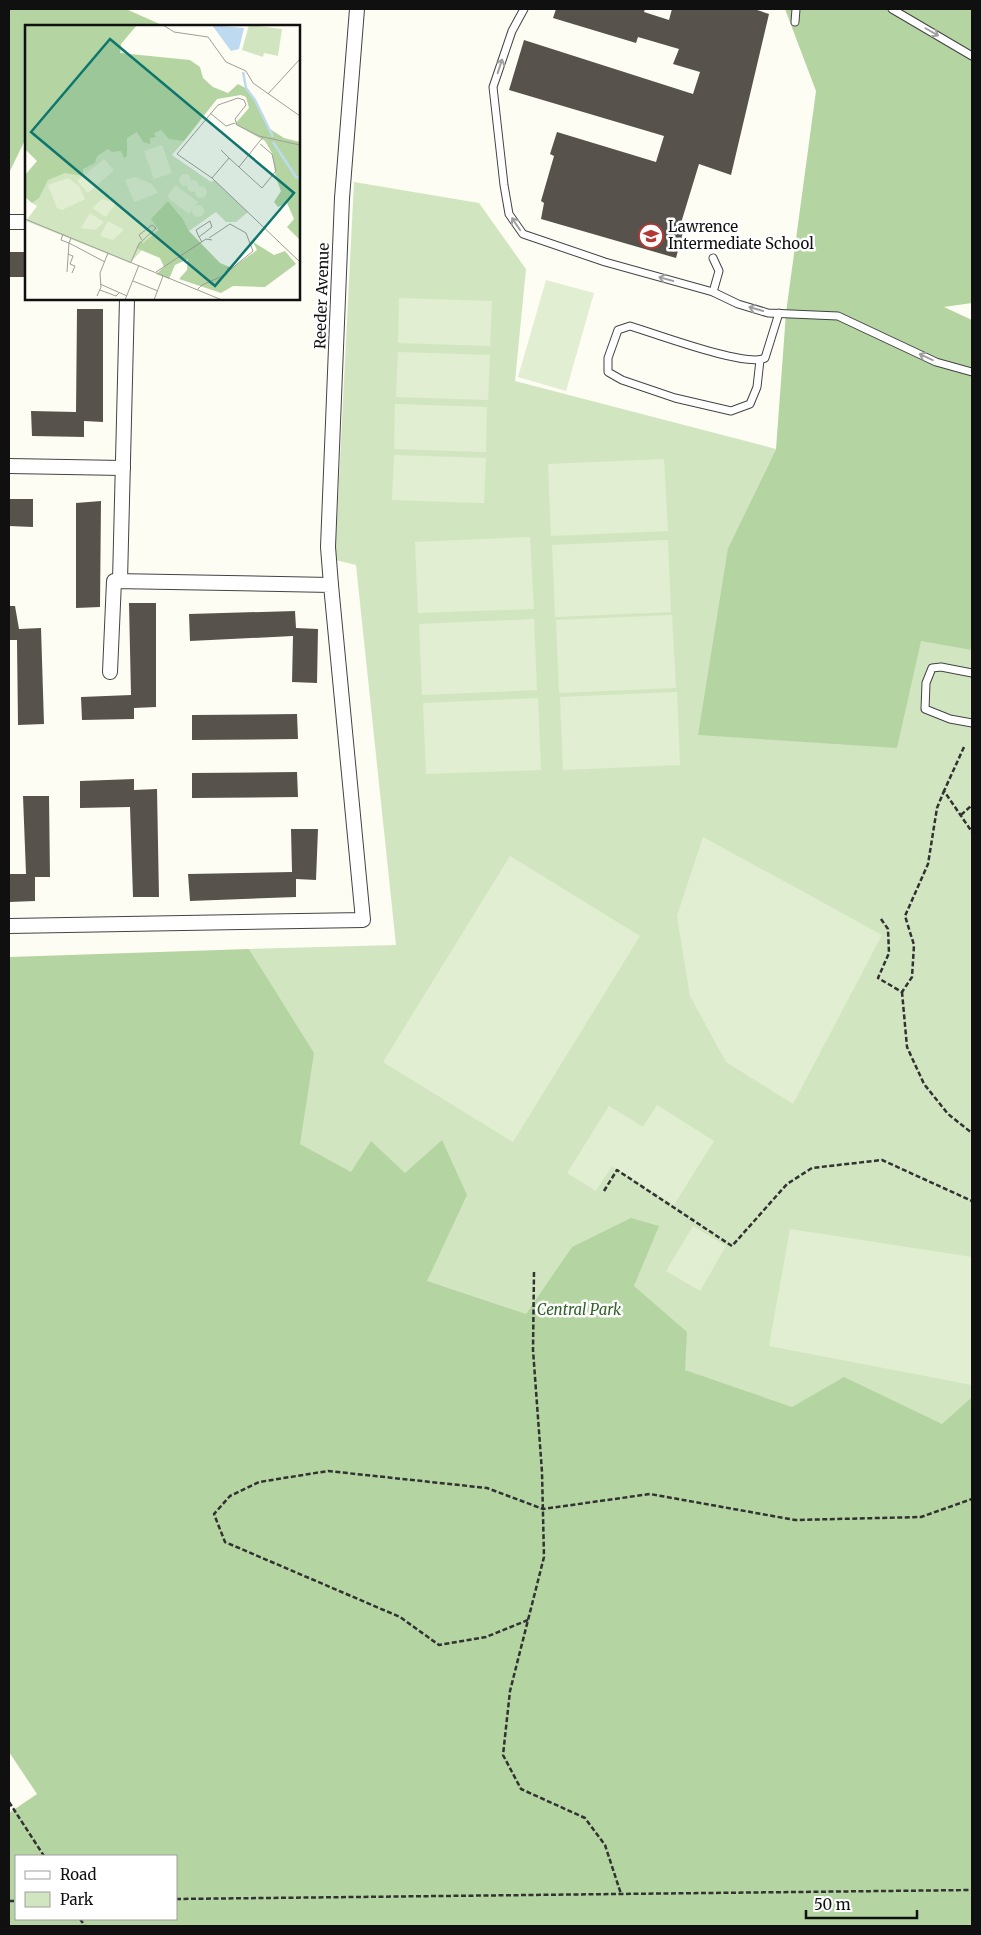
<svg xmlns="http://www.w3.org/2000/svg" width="981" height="1935" viewBox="0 0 981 1935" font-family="Merriweather,serif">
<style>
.green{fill:#d1e6c0}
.forest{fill:#b4d5a1;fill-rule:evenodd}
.pitch{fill:#e2eed1}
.building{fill:#58524d}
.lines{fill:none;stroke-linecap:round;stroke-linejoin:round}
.service-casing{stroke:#434343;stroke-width:9}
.minor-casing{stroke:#434343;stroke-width:16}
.path{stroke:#323232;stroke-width:2.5;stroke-dasharray:5 2.5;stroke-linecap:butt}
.service{stroke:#fff;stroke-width:7}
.minor{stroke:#fff;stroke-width:14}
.oneway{stroke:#9f9f9f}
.labels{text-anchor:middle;stroke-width:5;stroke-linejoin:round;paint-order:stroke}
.poi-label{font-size:15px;fill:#101010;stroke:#fff;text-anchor:start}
.street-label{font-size:15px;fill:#101010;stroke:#fff}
.park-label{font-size:15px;font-style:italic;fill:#2e6226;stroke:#fff}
.inset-river{fill:none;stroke:#bddaf1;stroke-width:2.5}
.inset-road{fill:none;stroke:#9f9e99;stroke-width:1}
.view{fill:#0f766e;fill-opacity:0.15;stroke:#0f766e;stroke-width:2.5}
.inset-edge{fill:none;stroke:#101010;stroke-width:2.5}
</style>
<rect width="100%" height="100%" fill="#fefdf4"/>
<polygon class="green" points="354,182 479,203 526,269 515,381 776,449 728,548 912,633 972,639 972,1850 9,972 257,962 249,949 396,945 356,565 335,560"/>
<g class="forest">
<polygon points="9,9 126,9 164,26 26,26 26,138 9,173"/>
<polygon points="785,9 972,9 972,303 944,307 972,320 972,650 921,641 897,748 698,735 728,548 776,449 786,313 816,91"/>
<path d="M249,949L314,1053L300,1144L351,1172L371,1141L405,1173L442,1140L467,1195L427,1281L526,1314L572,1247L631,1218L659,1226L634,1286L687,1332L685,1370L792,1407L844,1377L942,1424L972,1397V1926H9V1813L37,1794L9,1752V957ZM16,1856H176V1919H16Z"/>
</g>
<g class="pitch">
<polygon points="546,280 594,293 566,391 518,377"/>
<polygon points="399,298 492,301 490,346 398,343"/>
<polygon points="398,352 490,355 488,400 396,397"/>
<polygon points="395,404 487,407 486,452 394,449"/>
<polygon points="394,455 486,458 484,503 392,500"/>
<polygon points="664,459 668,531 551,536 548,464"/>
<polygon points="530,537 534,609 418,613 415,542"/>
<polygon points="668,540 671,612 555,617 552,545"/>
<polygon points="672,615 676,688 559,693 556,620"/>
<polygon points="534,619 537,690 422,695 419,624"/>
<polygon points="677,692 680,765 563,770 560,697"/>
<polygon points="538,698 541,770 426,774 423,703"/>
<polygon points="703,837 882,935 793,1104 726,1062 690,996 677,916"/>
<polygon points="510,856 640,936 513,1142 383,1062"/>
<polygon points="657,1105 714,1141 674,1205 612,1166 596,1191 567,1173 609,1106 643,1127"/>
<polygon points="693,1226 726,1246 700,1291 666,1271"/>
<polygon points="790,1229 972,1257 972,1385 769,1346"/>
</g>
<g class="building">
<polygon points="556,9 645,9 644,12 669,20 672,9 754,9 769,14 731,175 699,164 681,223 685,225 676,258 541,219 544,203 541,201 554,156 550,154 557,132 656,162 664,136 509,90 524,40 693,94 700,72 673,64 679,49 638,37 636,43 553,18"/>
<rect x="9" y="252" width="17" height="25"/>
<polygon points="77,309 103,309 103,422 84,421 84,437 32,436 31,411 76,412"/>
<polygon points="9,499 33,499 33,527 9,526"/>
<polygon points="101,501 100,607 76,608 76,503"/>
<polygon points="129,603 156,603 156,707 134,708 134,719 82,720 81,697 131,695"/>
<polygon points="9,606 15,606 19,629 41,628 44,724 18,725 17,640 9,640"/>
<polygon points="295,611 296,628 318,629 317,683 292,682 293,636 190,641 189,614"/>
<polygon points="297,714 298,739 192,740 192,715"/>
<polygon points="297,772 298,797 192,798 192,773"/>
<polygon points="134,779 134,790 157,789 159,897 133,897 130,807 80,808 80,781"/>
<polygon points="23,796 49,796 50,877 35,877 35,901 9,902 9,874 26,874"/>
<polygon points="291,829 318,829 316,880 296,879 296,897 190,901 188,874 292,872"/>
</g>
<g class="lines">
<defs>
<g id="service">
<polyline points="524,9 512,31 493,87 504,185 509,214 523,234 605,262 713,292"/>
<polyline points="892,9 972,56"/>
<polyline points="795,22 796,9"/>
<polyline points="713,258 719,271 713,292 738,304 768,313 838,316 936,362 972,372"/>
<path d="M760,360L757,387L750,404L731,411L675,398L622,380L608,372V358L618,330L630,326C654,333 747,368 765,358L779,313"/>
<polyline points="972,673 941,667 932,668 926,683 925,709 950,719 972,723"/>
</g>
<g id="minor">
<polyline points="9,222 26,222"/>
<polyline points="9,466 123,468"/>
<polyline points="120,581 127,299"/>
<polyline points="331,585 328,547 342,198 357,9"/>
<polyline points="9,926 363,920 331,585 114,581 110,672"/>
</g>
</defs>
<use href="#service" class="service-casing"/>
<use href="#minor" class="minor-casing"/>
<g class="path">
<polyline points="964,747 944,791 972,832"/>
<polyline points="961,815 972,805"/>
<polyline points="881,919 888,929 889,953 878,978 902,992 912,977 914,945 905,916 928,864 937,808 944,791"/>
<polyline points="902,992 907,1047 924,1084 948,1114 972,1133"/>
<polyline points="604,1191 617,1170 732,1246 787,1184 812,1168 882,1160 972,1201"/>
<polyline points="534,1272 533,1350 542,1472 544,1557 510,1691 503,1755 521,1789 585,1818 605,1845 621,1894"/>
<polyline points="528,1620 486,1637 439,1645 400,1617 225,1542 214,1514 230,1496 259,1482 328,1471 487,1488 543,1509 650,1494 795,1520 921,1517 972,1499"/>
<polyline points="9,1802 44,1856"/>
<polyline points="176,1899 972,1890"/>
<polyline points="9,1901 16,1901"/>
<polyline points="80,1919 85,1926"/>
</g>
<use href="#service" class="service"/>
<use href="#minor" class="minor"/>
</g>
<defs><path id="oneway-shaft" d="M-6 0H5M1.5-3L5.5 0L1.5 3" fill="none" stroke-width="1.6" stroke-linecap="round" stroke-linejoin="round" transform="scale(1.25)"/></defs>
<g class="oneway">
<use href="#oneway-shaft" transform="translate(932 32) rotate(30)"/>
<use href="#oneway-shaft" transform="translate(500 66) rotate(-72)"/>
<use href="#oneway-shaft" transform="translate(516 224) rotate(-124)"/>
<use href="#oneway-shaft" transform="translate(666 279) rotate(-165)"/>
<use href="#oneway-shaft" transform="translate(756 309) rotate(-164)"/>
<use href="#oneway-shaft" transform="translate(926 357) rotate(-155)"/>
</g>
<defs>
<symbol id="school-ring" viewBox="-11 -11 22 22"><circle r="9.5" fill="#fff" stroke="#b33835" stroke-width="1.5"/><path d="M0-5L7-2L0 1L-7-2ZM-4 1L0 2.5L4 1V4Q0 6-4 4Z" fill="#b33835"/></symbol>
</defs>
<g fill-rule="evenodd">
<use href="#school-ring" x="637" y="222" width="28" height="28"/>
</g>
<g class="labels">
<g class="poi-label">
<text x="668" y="232">Lawrence<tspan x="668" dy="17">Intermediate School</tspan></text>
</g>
<g class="street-label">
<text transform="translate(322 296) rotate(-88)" y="5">Reeder Avenue</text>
</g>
<g class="park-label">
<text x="579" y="1315">Central Park</text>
</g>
</g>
<g transform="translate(25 25)">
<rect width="275" height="275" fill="#fefdf4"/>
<path d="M224,0L257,4L253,31L239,28L238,32L217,25ZM59,58L159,116L147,130L186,157L189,155L223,187L211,197H201L191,187L164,206L158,194L143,176L136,204L105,238L1,196L12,181L7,178L0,160Z" fill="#d1e6c0"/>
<path d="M0,0H112L96,19L95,28L165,35L175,42L178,53L188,62L203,68L213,59L224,65L245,104L259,113L275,117V215L262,202L269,194L262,178L253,182L249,177L256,166L251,153L247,128L240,116L210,99L224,83L221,72L216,70L192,74L159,116L144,114L136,105L129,108L131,112L125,113V119L118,117L112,107L102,113V131L99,133L96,126L87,127L83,124L72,131L70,138L58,144V151L40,148L23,155L14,173L7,178L0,172V150L12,136L0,124ZM143,176L158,194L164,206L195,238L207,243L232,225L228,217L249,230L260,226L271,239L240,262L208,261L196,268L154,254L162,245L163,234L150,240L144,254L131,249L139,242L135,233L111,223L115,216L118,218L134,205L126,194Z" fill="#b4d5a1"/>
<path d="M137,120L147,148L129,154L119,126ZM79,134L89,145L63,168L52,156ZM154 155a6 6 0 1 1 12 0a6 6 0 1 1-12 0ZM110,152L127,159L133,168L109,177L100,155ZM43,153L54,161L60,174L37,185L32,183L23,160ZM162 161a6 6 0 1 1 12 0a6 6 0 1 1-12 0ZM150,160L173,177L164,189L142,172ZM170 167a6 6 0 1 1 12 0a6 6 0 1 1-12 0ZM77,174L91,178L81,192L67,183ZM167 186a6 6 0 1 1 12 0a6 6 0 1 1-12 0ZM65,188L79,197L70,205L56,203ZM83,196L99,205L88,215L75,211Z" fill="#e2eed1"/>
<path d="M187,0L219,3L214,24L206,26Z" fill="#bddaf1"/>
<path class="inset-river" d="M218,47L221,63L230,75L248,112M248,117L271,152L275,153"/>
<path class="inset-road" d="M138,0L149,7L183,12L201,37L221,46L228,58L275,91M243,69L275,34M185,88L201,101L210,98M196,125L204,133L187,153L152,129L193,80L213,73L219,75L221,80L210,94L212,100L234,111L275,120M204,133L237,163L251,146L247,129L235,119M214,142L238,112M187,153L275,237M0,194L197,275M38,209L36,215L44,218L46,213M174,212L171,205L185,196L187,202L174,212L177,217M184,213L205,199L221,208L228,226L205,245M43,229L48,231L45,239L50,241L47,248M106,237L114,219L131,203L127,200L114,210L117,215M42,247L44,218L80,237M131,247L181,214L187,215M108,256L133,266M75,259L102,271M75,265L91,271L94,268M172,265L177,260L202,249L203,242M72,271L76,262L75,248L83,228M100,275L114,240M129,275L138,251"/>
<path class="view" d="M85,14L269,168L190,261L6,107Z"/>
<rect width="275" height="275" class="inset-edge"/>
</g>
<rect width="981" height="1935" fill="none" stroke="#101010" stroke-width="20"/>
<rect x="15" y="1855" width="162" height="65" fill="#ffffff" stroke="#9f9f9f"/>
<rect x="25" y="1871" width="25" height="8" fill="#ffffff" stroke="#9f9f9f"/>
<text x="60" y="1880" font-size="15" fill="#101010">Road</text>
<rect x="25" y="1892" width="25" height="15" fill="#d1e6c0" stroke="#9f9f9f"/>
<text x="60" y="1905" font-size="15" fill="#101010">Park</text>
<path d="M806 1910v8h111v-8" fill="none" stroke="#101010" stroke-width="2.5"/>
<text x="814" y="1910" font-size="15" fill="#101010" stroke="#ffffff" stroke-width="4" paint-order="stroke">50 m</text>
</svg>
